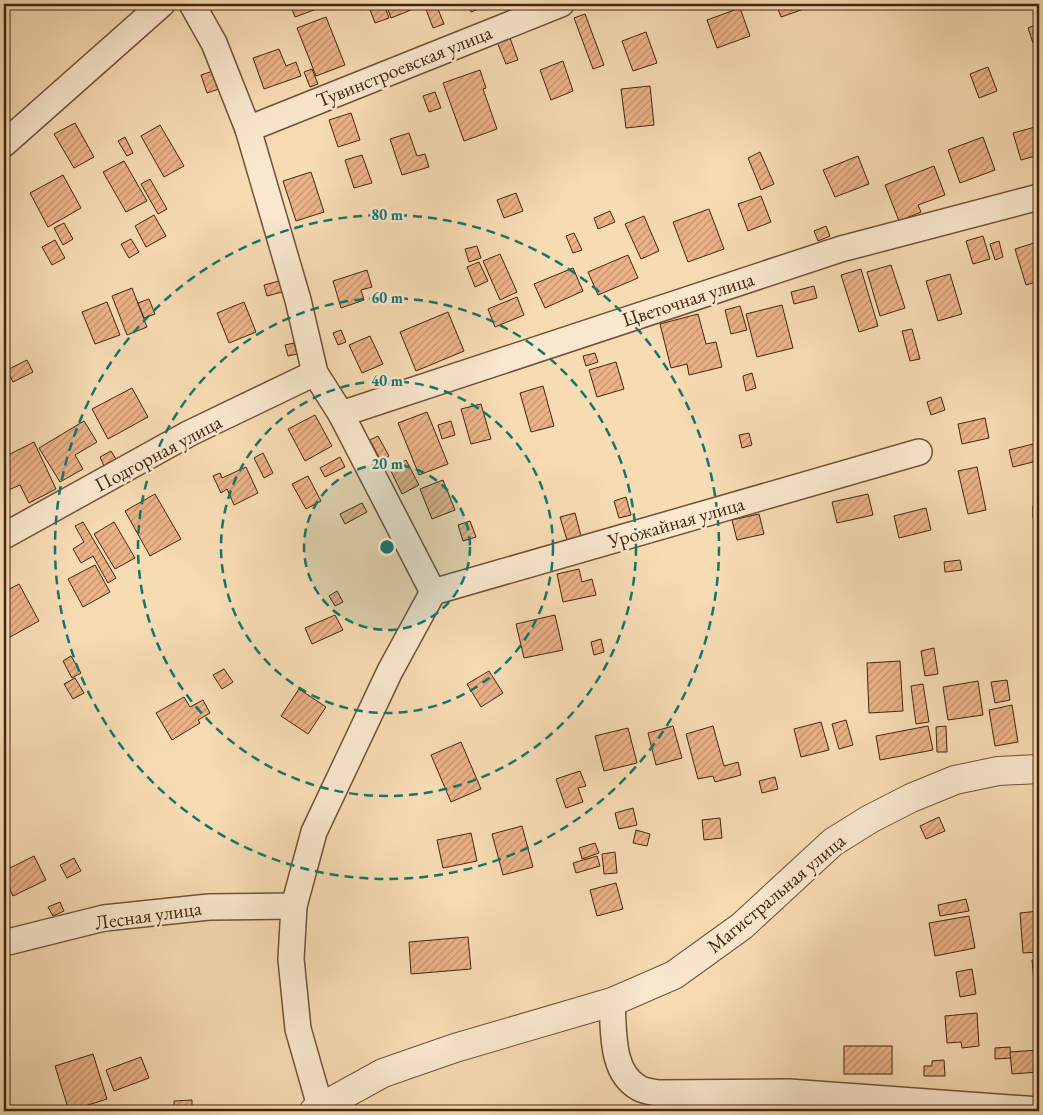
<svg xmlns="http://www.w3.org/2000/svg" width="1043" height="1115" viewBox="0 0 1043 1115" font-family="'EB Garamond',serif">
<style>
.building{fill:url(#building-hatch);stroke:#44250e}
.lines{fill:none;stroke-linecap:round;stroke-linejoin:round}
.minor-casing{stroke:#715237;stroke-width:28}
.tertiary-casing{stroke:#715237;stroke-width:30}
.minor{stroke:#fae8ce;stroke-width:25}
.tertiary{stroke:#fae8ce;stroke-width:28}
.ring{fill:none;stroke:#0f766e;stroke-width:2.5;stroke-dasharray:9 6}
.labels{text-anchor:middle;stroke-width:5;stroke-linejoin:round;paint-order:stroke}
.street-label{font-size:20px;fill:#44250e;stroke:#fae8ce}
.centre{fill:#0f766e;stroke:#fae8ce;stroke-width:2.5}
.ring-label{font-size:15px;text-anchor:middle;font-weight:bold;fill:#0f766e;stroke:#fae8ce;stroke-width:5;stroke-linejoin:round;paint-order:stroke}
</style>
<defs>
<pattern id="building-hatch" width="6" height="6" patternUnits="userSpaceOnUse" patternTransform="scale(1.25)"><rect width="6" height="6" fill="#ecb388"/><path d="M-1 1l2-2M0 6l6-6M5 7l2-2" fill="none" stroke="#c1916e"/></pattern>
</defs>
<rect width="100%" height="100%" fill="#f7dbb3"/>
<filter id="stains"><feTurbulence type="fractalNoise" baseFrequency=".004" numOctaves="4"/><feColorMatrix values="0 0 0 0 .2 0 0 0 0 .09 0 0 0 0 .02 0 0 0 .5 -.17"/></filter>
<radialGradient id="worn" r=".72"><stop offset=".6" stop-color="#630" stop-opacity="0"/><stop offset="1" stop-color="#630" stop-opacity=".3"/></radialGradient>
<g class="building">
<polygon points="290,4 320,4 322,7 295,17"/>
<polygon points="379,4 384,4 389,18 375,23 369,7"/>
<polygon points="386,4 409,4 411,10 391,18"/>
<polygon points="424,4 436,4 444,24 433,28"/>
<polygon points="468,4 491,4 471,12"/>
<polygon points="776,4 802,4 804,9 781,17"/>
<polygon points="740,8 750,36 717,48 707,20"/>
<polygon points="585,14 604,65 593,69 574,18"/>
<polygon points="326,17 345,65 316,76 297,28"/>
<polygon points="1035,25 1039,41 1033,43 1028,28"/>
<polygon points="646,32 657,63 633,71 622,41"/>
<polygon points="510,38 518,60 506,64 497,42"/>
<polygon points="279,49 286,66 296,62 301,76 264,89 253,58"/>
<polygon points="563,61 573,91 551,100 540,70"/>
<polygon points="988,67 997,91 979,98 970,74"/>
<polygon points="312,69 318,84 310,87 304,72"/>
<polygon points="480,70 486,88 483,89 497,129 464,141 443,83"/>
<polygon points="213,71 219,89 207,93 201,75"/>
<polygon points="650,86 654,125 626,128 621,89"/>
<polygon points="435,92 441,108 429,112 423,96"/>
<polygon points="351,113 360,140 338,147 329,120"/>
<polygon points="75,123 94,157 74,168 54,134"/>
<polygon points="160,125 184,166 164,177 141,136"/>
<polygon points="1039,126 1039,155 1021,160 1013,133"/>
<polygon points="409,133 417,156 425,154 429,167 402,175 390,139"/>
<polygon points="125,137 133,153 127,156 118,141"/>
<polygon points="983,137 995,170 960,183 948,150"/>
<polygon points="760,152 774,184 761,190 748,158"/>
<polygon points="362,155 372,183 354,188 345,160"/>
<polygon points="858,156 869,184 835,197 823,170"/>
<polygon points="124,161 147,201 126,212 103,172"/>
<polygon points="934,166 945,195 918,205 921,212 899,221 885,185"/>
<polygon points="311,172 324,212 296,221 283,181"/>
<polygon points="63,175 81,208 48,227 30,193"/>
<polygon points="150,179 167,209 158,214 141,184"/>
<polygon points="516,193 523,211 504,218 497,200"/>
<polygon points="761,196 771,222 748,231 738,204"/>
<polygon points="709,209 724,249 688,262 673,222"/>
<polygon points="610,211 615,222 598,229 594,218"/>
<polygon points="154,215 166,236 146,247 135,226"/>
<polygon points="644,216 659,251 641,259 625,224"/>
<polygon points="64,223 73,239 63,245 54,228"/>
<polygon points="826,226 830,236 818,241 814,231"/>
<polygon points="574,233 582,250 573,253 566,236"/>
<polygon points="983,236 990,259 973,264 966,241"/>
<polygon points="131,239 139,252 129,258 121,244"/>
<polygon points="55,240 65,258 52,265 42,247"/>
<polygon points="999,241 1003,257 995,260 990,244"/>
<polygon points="1034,243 1039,261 1039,281 1026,285 1015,249"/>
<polygon points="477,246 481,258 469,262 465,249"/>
<polygon points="500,254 517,292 500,300 483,261"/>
<polygon points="628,255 638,278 598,295 588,272"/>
<polygon points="479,262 488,281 475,287 467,267"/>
<polygon points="891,265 905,308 880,316 867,272"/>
<polygon points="573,268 583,291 545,308 534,284"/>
<polygon points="861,269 878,326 859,332 841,275"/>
<polygon points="367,270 372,287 361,290 364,300 341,308 333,281"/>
<polygon points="950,274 962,314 938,321 926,281"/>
<polygon points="279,281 282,292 267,296 264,285"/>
<polygon points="814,286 817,298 794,304 791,292"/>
<polygon points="132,288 147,327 127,335 112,296"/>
<polygon points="517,297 524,315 495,327 488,309"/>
<polygon points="149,299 155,314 144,318 138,303"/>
<polygon points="107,302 120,335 95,344 82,312"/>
<polygon points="244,302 256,332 229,343 217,313"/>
<polygon points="782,305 793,348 757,357 746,314"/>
<polygon points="740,306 747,330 731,334 725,310"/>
<polygon points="448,312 464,351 416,371 400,332"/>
<polygon points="698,314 706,344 716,342 722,367 689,375 687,364 671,368 660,324"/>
<polygon points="912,329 920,359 910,361 902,331"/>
<polygon points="341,330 346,342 338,345 333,333"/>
<polygon points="370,336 383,364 362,373 349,345"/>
<polygon points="294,343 297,354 288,356 285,345"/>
<polygon points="595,353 598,362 586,366 583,356"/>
<polygon points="27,360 33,372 13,382 7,370"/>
<polygon points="616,362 624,389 597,397 589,370"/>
<polygon points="752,373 756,388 746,391 743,376"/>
<polygon points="543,386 554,426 531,432 520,393"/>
<polygon points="132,388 148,417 108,439 92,409"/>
<polygon points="941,397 945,410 931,415 927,402"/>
<polygon points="481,404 491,439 471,444 461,409"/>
<polygon points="427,412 448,464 419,475 398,423"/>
<polygon points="315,415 332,446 305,461 288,429"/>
<polygon points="985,418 989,438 962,444 958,424"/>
<polygon points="84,421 97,442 75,455 83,469 60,482 39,448"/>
<polygon points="451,421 455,435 442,439 438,425"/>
<polygon points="749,433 752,445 742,448 739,435"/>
<polygon points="378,436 389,456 381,461 370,440"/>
<polygon points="34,442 56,489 29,503 20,485 4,492 4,457"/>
<polygon points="1033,444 1037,461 1013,467 1009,450"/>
<polygon points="111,451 116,459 104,466 100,457"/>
<polygon points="263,453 273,473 264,478 254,458"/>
<polygon points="340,457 345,467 325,477 320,468"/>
<polygon points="406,460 419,485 402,494 390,469"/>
<polygon points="246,467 258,493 234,505 227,489 221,493 213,476 220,473 222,478"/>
<polygon points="977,467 986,510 968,514 958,471"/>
<polygon points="308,476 321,501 306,509 292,484"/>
<polygon points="443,480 455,510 432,519 420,489"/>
<polygon points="155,494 181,539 150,556 125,511"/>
<polygon points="868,494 873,515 837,523 832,502"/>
<polygon points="626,497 631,515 619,518 614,501"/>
<polygon points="362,503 367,512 345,524 340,514"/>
<polygon points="1033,506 1039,506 1039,519 1033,518"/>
<polygon points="926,508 931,530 899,538 894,516"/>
<polygon points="575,513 581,536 567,540 560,517"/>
<polygon points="759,514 764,534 737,540 732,520"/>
<polygon points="470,521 476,537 463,541 458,525"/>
<polygon points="83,522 116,578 108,583 93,556 81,563 73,549 84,542 75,526"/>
<polygon points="114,522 135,558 115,569 94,534"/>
<polygon points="960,560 962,570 945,572 944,562"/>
<polygon points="95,565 110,592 83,607 68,579"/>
<polygon points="579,569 582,582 592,579 596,595 563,602 557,574"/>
<polygon points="19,584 39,621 10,637 4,625 4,592"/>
<polygon points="337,591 343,602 335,606 329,596"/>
<polygon points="335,615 343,630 312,644 305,628"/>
<polygon points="555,615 563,650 524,658 516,624"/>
<polygon points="601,639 604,652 594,655 591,642"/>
<polygon points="934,648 938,674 925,676 921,651"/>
<polygon points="71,656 81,673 72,678 63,661"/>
<polygon points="900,661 903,711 869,713 867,663"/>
<polygon points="224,669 233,682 222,689 213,675"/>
<polygon points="489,671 503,693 481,707 467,684"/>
<polygon points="75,678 84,693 73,699 64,684"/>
<polygon points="1007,680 1010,700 995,703 991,682"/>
<polygon points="978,681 983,715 948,720 943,687"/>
<polygon points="923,684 929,722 916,724 911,686"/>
<polygon points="299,689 326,707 308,734 281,716"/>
<polygon points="184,697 190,707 203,700 210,713 198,720 200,723 172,740 156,713"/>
<polygon points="1012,705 1018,742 995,746 989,710"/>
<polygon points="846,720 853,745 839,749 832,724"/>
<polygon points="821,722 829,750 801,757 794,729"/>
<polygon points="673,726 682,758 656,765 648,733"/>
<polygon points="713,726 724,766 738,762 741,775 715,782 713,776 698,779 686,734"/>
<polygon points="928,726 933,750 880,760 876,736"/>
<polygon points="946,726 947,752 937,752 936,727"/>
<polygon points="628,728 637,763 604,771 595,736"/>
<polygon points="461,742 481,789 451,802 431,755"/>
<polygon points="580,771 586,786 578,788 583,802 566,808 556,779"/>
<polygon points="775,777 778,789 762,793 759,781"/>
<polygon points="633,808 637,825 619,829 615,813"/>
<polygon points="939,817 945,831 926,839 920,826"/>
<polygon points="720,818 722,838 704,840 702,820"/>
<polygon points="522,826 533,867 503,875 492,834"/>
<polygon points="636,830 650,834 647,846 633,843"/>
<polygon points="471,833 477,861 443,868 437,840"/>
<polygon points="595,843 599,853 582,859 579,848"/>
<polygon points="615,852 617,873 604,874 602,854"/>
<polygon points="34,856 46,880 13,896 4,877 4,871"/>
<polygon points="597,856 600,866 576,873 573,863"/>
<polygon points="74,858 81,871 67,878 60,865"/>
<polygon points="616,883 623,909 597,916 590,890"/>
<polygon points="966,899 969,911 940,916 938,905"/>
<polygon points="60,902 64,911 53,916 48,907"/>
<polygon points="1039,911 1039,952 1023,953 1020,913"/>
<polygon points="969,916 975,948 935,956 929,923"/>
<polygon points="468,937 471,969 411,974 409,942"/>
<polygon points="1032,960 1039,960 1039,1003 1036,1003"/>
<polygon points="972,969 976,994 960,997 956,972"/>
<polygon points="977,1013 979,1046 962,1048 961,1042 947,1043 945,1016"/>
<rect x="844" y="1046" width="48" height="28"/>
<polygon points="1010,1047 1011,1058 995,1059 995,1048"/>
<polygon points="1039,1050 1039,1072 1012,1074 1010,1052"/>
<polygon points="93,1054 107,1099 69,1111 55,1066"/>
<polygon points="141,1057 149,1078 114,1091 106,1070"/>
<polygon points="944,1060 945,1076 924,1076 924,1066 932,1066 932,1061"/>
<polygon points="192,1100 192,1109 174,1110 174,1101"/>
</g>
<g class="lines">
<defs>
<g id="minor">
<polyline points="192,4 214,43 248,129 298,300 315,373 341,414 433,592 390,671 314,832 294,906 291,959 298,1029 320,1106"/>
<polyline points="248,129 561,4"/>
<polyline points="4,144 162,4"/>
<polyline points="341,414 841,249 1039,197"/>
<polyline points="4,536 190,433 315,373"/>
<polyline points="433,592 919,452"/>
<polyline points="4,943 104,918 209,907 294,906"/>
<path d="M612,1002C614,1029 610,1072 639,1088C644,1091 652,1092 658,1093L789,1092L1039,1110"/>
</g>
<polyline id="tertiary" points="314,1111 383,1073 455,1048 612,1002 674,975 742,926 833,842 870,819 911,798 955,780 998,771 1039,769"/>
</defs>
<use href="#minor" class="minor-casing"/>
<use href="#tertiary" class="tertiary-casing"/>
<use href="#minor" class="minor"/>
<use href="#tertiary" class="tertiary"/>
</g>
<circle cx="387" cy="547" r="83" fill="#0f766e" fill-opacity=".12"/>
<g class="ring">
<circle cx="387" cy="547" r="83"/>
<circle cx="387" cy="547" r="166"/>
<circle cx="387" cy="547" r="249"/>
<circle cx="387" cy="547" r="332"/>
</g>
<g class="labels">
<g class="street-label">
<text transform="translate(404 66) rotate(-22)" y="7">Тувинстроевская улица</text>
<text transform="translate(688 299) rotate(-18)" y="7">Цветочная улица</text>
<text transform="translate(158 453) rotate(-28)" y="7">Подгорная улица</text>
<text transform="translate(676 522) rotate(-16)" y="7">Урожайная улица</text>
<text transform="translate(776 893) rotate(-40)" y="7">Магистральная улица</text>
<text transform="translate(148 915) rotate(-8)" y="7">Лесная улица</text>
</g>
</g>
<circle cx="387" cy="547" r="8" class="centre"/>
<g class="ring-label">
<text x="387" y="220">80 m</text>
<text x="387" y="303">60 m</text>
<text x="387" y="386">40 m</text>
<text x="387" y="469">20 m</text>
</g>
<rect width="1043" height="1115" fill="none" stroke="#f7dbb3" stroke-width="20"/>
<rect x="5" y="5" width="1033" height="1105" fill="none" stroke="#44250e" stroke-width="2.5"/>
<rect x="10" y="10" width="1023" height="1095" fill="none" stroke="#44250e"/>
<rect width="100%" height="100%" filter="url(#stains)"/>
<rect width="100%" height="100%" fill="url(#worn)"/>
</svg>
